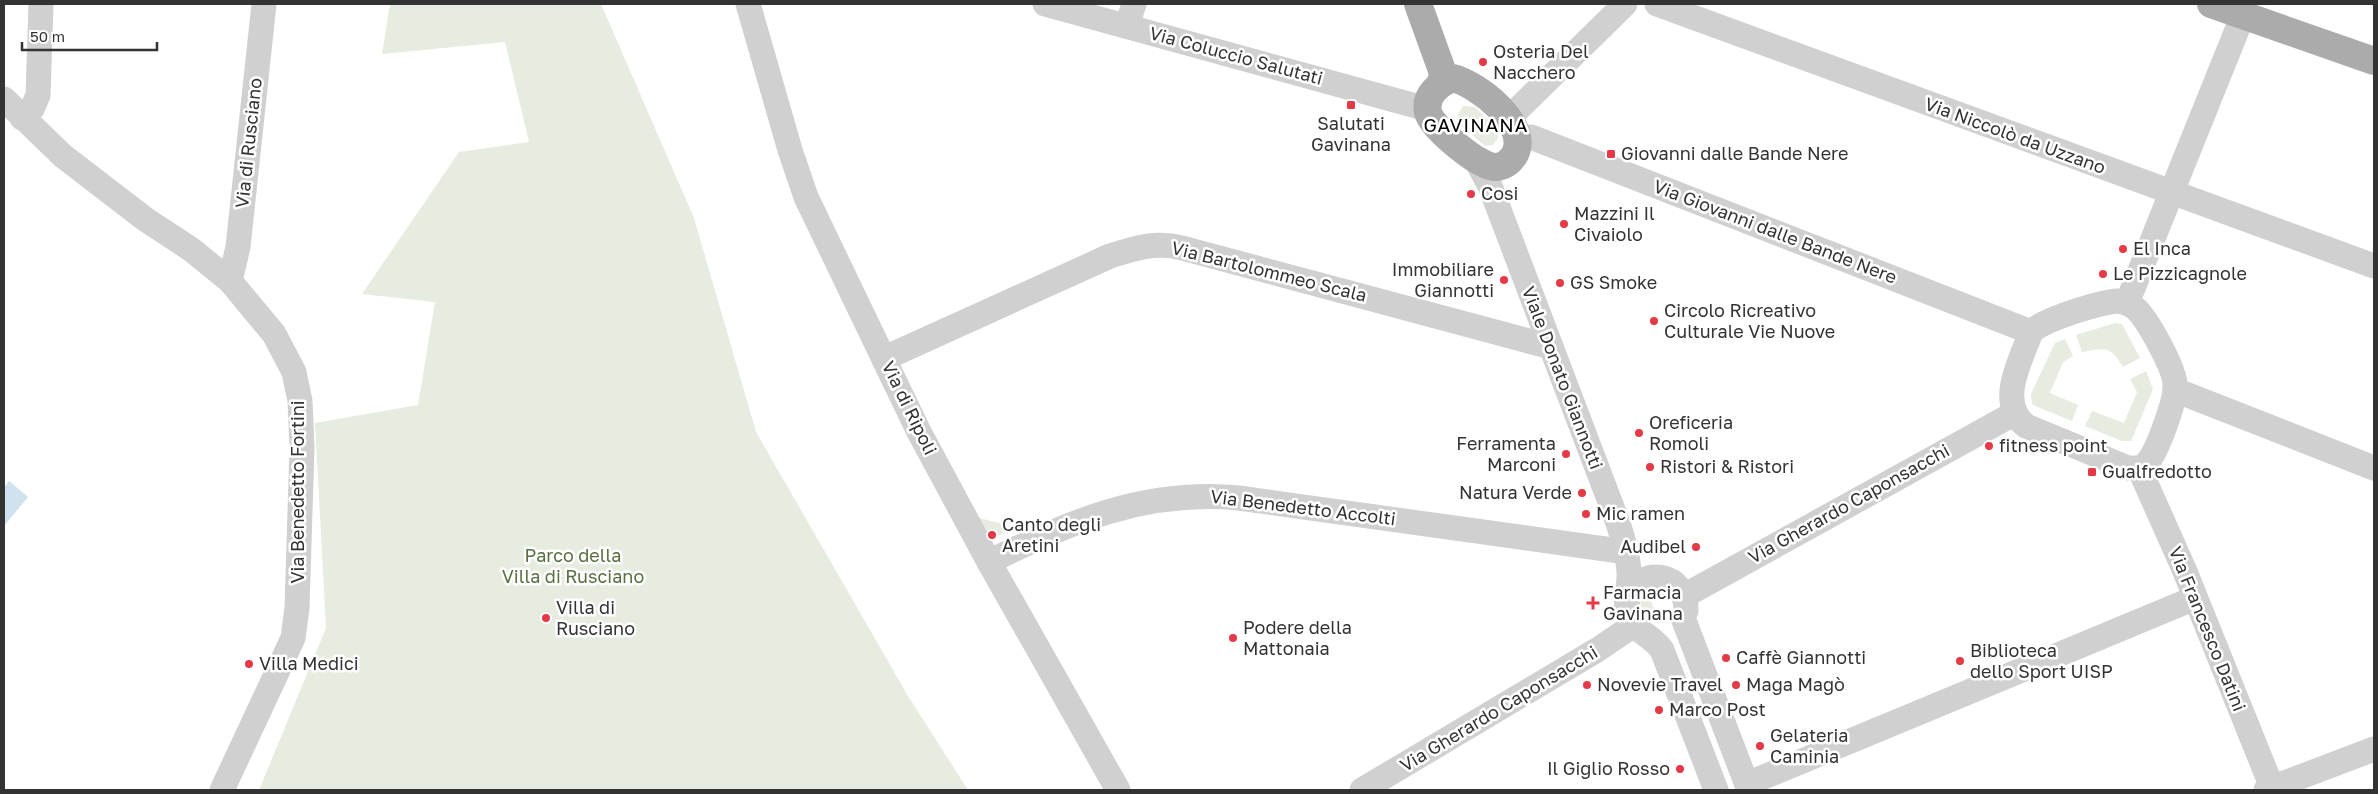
<svg xmlns="http://www.w3.org/2000/svg" width="2378" height="794" viewBox="0 0 2378 794" font-family="'Golos Text',sans-serif">
<style>
.green{fill:#e6ecdf}
.water{fill:#cfe2ee}
.lines{fill:none;stroke-linecap:round;stroke-linejoin:round}
.minor{stroke:#d0d0d0;stroke-width:25}
.major{stroke:#ababab;stroke-width:28}
.poi-dot{fill:#e63946;stroke:#fff;stroke-width:2}
.labels{text-anchor:middle;stroke-width:5;stroke-linejoin:round;paint-order:stroke}
.poi-label{font-size:18px;fill:#333;stroke:#fff;text-anchor:start}
.street-label{font-size:18px;fill:#333;stroke:#fff}
.park-label{font-size:18px;fill:#56703f;stroke:#fff}
.neighbourhood-label{font-size:19px;letter-spacing:1px;fill:#000;stroke:#fff}
</style>
<rect width="100%" height="100%" fill="#fff"/>
<g class="green">
<polygon points="390,4 601,4 694,218 756,432 908,696 968,790 259,790 326,628 315,423 418,405 435,302 362,294 459,152 529,142 505,42 382,54"/>
<polygon points="1463,106 1475,107 1498,130 1498,138 1493,145 1485,146 1458,123 1458,114"/>
<path d="M2115,323L2122,324L2124,328L2140,358L2123,367C2110,345 2105,348 2082,352L2076,335Z"/>
<polygon points="2065,339 2073,356 2063,362 2050,393 2078,405 2072,421 2035,406 2032,404 2031,394 2053,347 2055,343"/>
<polygon points="2146,371 2153,389 2131,441 2122,441 2085,426 2092,411 2124,423 2137,392 2130,379"/>
<polygon points="975,517 1007,525 1012,529 987,541"/>
<path d="M1646,589L1660,623C1635,622 1638,606 1646,589Z"/>
</g>
<polygon class="water" points="9,481 28,497 4,526 4,488"/>
<g class="lines">
<g class="minor">
<polyline points="748,4 790,150 806,197 918,430 989,562 1118,790"/>
<polyline points="1045,4 1427,109"/>
<polyline points="1657,4 2374,266"/>
<polyline points="1127,26 1134,4"/>
<polyline points="4,99 63,156 145,219 192,250 230,281 274,334 294,372 300,401 302,447 297,608 293,638 222,790"/>
<polyline points="22,118 32,109 38,95 41,4"/>
<polyline points="1509,118 1625,4"/>
<polyline points="1518,138 1531,137 2031,332"/>
<path d="M1477,162L1490,186L1618,523C1623,539 1628,555 1629,572C1630,586 1623,604 1629,618C1636,632 1653,636 1662,650L1716,790"/>
<polyline points="230,281 238,247 264,4"/>
<path d="M2117,301C2123,302 2129,303 2135,308C2147,318 2175,369 2175,385C2176,400 2157,453 2146,464C2141,469 2135,468 2128,468L2026,426C1996,403 2021,360 2031,332C2044,319 2098,303 2117,301Z"/>
<polyline points="2127,303 2243,15"/>
<path d="M885,358L1110,256C1135,248 1156,241 1182,248L1551,347"/>
<polyline points="2175,390 2374,468"/>
<polyline points="2139,468 2184,569 2273,790"/>
<path d="M989,562C1070,521 1147,489 1239,498L1627,552"/>
<polyline points="1684,596 2015,413"/>
<path d="M1628,599C1640,564 1687,573 1686,611"/>
<polyline points="1683,618 1749,790"/>
<polyline points="1747,784 2195,598"/>
<polyline points="1362,790 1597,650 1634,625"/>
<polyline points="2266,790 2374,749"/>
</g>
<g class="major">
<polyline points="1418,4 1443,73 1441,83"/>
<polyline points="2211,4 2374,61"/>
<path d="M1453,78C1477,84 1530,124 1515,154C1511,161 1505,166 1497,167C1482,170 1431,127 1428,112C1424,95 1440,83 1453,78Z"/>
</g>
</g>
<g class="poi-dot">
<circle cx="1483" cy="62" r="5"/>
<rect x="1346" y="100" width="10" height="10" rx="2.5"/>
<rect x="1606" y="149" width="10" height="10" rx="2.5"/>
<circle cx="1471" cy="194" r="5"/>
<circle cx="1564" cy="224" r="5"/>
<circle cx="2123" cy="249" r="5"/>
<circle cx="2103" cy="274" r="5"/>
<circle cx="1504" cy="280" r="5"/>
<circle cx="1560" cy="283" r="5"/>
<circle cx="1654" cy="321" r="5"/>
<circle cx="1639" cy="433" r="5"/>
<circle cx="1989" cy="446" r="5"/>
<circle cx="1566" cy="454" r="5"/>
<circle cx="1650" cy="467" r="5"/>
<rect x="2087" y="467" width="10" height="10" rx="2.5"/>
<circle cx="1582" cy="493" r="5"/>
<circle cx="1586" cy="514" r="5"/>
<circle cx="992" cy="535" r="5"/>
<circle cx="1696" cy="547" r="5"/>
<path d="M1590.5 595.5h5v5h5v5h-5v5h-5v-5h-5v-5h5z"/>
<circle cx="546" cy="618" r="5"/>
<circle cx="1233" cy="638" r="5"/>
<circle cx="1726" cy="658" r="5"/>
<circle cx="1960" cy="661" r="5"/>
<circle cx="249" cy="664" r="5"/>
<circle cx="1587" cy="685" r="5"/>
<circle cx="1736" cy="685" r="5"/>
<circle cx="1659" cy="710" r="5"/>
<circle cx="1760" cy="746" r="5"/>
<circle cx="1680" cy="769" r="5"/>
</g>
<g class="labels">
<g class="poi-label">
<text x="1493" y="58">Osteria Del<tspan x="1493" dy="21">Nacchero</tspan></text>
<text x="1351" y="130" text-anchor="middle">Salutati<tspan x="1351" dy="21">Gavinana</tspan></text>
<text x="1621" y="160">Giovanni dalle Bande Nere</text>
<text x="1481" y="200">Cosi</text>
<text x="1574" y="220">Mazzini Il<tspan x="1574" dy="21">Civaiolo</tspan></text>
<text x="2133" y="255">El Inca</text>
<text x="1494" y="276" text-anchor="end">Immobiliare<tspan x="1494" dy="21">Giannotti</tspan></text>
<text x="2113" y="280">Le Pizzicagnole</text>
<text x="1570" y="289">GS Smoke</text>
<text x="1664" y="317">Circolo Ricreativo<tspan x="1664" dy="21">Culturale Vie Nuove</tspan></text>
<text x="1649" y="429">Oreficeria<tspan x="1649" dy="21">Romoli</tspan></text>
<text x="1556" y="450" text-anchor="end">Ferramenta<tspan x="1556" dy="21">Marconi</tspan></text>
<text x="1999" y="452">fitness point</text>
<text x="1660" y="473">Ristori &amp; Ristori</text>
<text x="2102" y="478">Gualfredotto</text>
<text x="1572" y="499" text-anchor="end">Natura Verde</text>
<text x="1596" y="520">Mic ramen</text>
<text x="1002" y="531">Canto degli<tspan x="1002" dy="21">Aretini</tspan></text>
<text x="1686" y="553" text-anchor="end">Audibel</text>
<text x="1603" y="599">Farmacia<tspan x="1603" dy="21">Gavinana</tspan></text>
<text x="556" y="614">Villa di<tspan x="556" dy="21">Rusciano</tspan></text>
<text x="1243" y="634">Podere della<tspan x="1243" dy="21">Mattonaia</tspan></text>
<text x="1970" y="657">Biblioteca<tspan x="1970" dy="21">dello Sport UISP</tspan></text>
<text x="1736" y="664">Caffè Giannotti</text>
<text x="259" y="670">Villa Medici</text>
<text x="1597" y="691">Novevie Travel</text>
<text x="1746" y="691">Maga Magò</text>
<text x="1669" y="716">Marco Post</text>
<text x="1770" y="742">Gelateria<tspan x="1770" dy="21">Caminia</tspan></text>
<text x="1670" y="775" text-anchor="end">Il Giglio Rosso</text>
</g>
<g class="street-label">
<text transform="translate(1236 56) rotate(15)" y="6">Via Coluccio Salutati</text>
<text transform="translate(2015 136) rotate(20)" y="6">Via Niccolò da Uzzano</text>
<text transform="translate(249 143) rotate(-84)" y="6">Via di Rusciano</text>
<text transform="translate(1775 232) rotate(21)" y="6">Via Giovanni dalle Bande Nere</text>
<text transform="translate(1269 272) rotate(14)" y="6">Via Bartolommeo Scala</text>
<text transform="translate(1562 378) rotate(69)" y="6">Viale Donato Giannotti</text>
<text transform="translate(909 408) rotate(64)" y="6">Via di Ripoli</text>
<text transform="translate(298 492) rotate(-90)" y="6">Via Benedetto Fortini</text>
<text transform="translate(1849 504) rotate(-29)" y="6">Via Gherardo Caponsacchi</text>
<text transform="translate(1303 508) rotate(7)" y="6">Via Benedetto Accolti</text>
<text transform="translate(2207 629) rotate(68)" y="6">Via Francesco Datini</text>
<text transform="translate(1499 709) rotate(-31)" y="6">Via Gherardo Caponsacchi</text>
</g>
<g class="park-label">
<text x="573" y="562">Parco della<tspan x="573" dy="21">Villa di Rusciano</tspan></text>
</g>
<g class="neighbourhood-label">
<text x="1476" y="132">GAVINANA</text>
</g>
</g>
<rect width="2378" height="794" fill="none" stroke="#333333" stroke-width="10"/>
<path d="M22 42v8h135v-8" fill="none" stroke="#333333" stroke-width="2.5"/>
<text x="30" y="42" font-size="15" fill="#333333" stroke="#ffffff" stroke-width="4" paint-order="stroke">50 m</text>
</svg>
